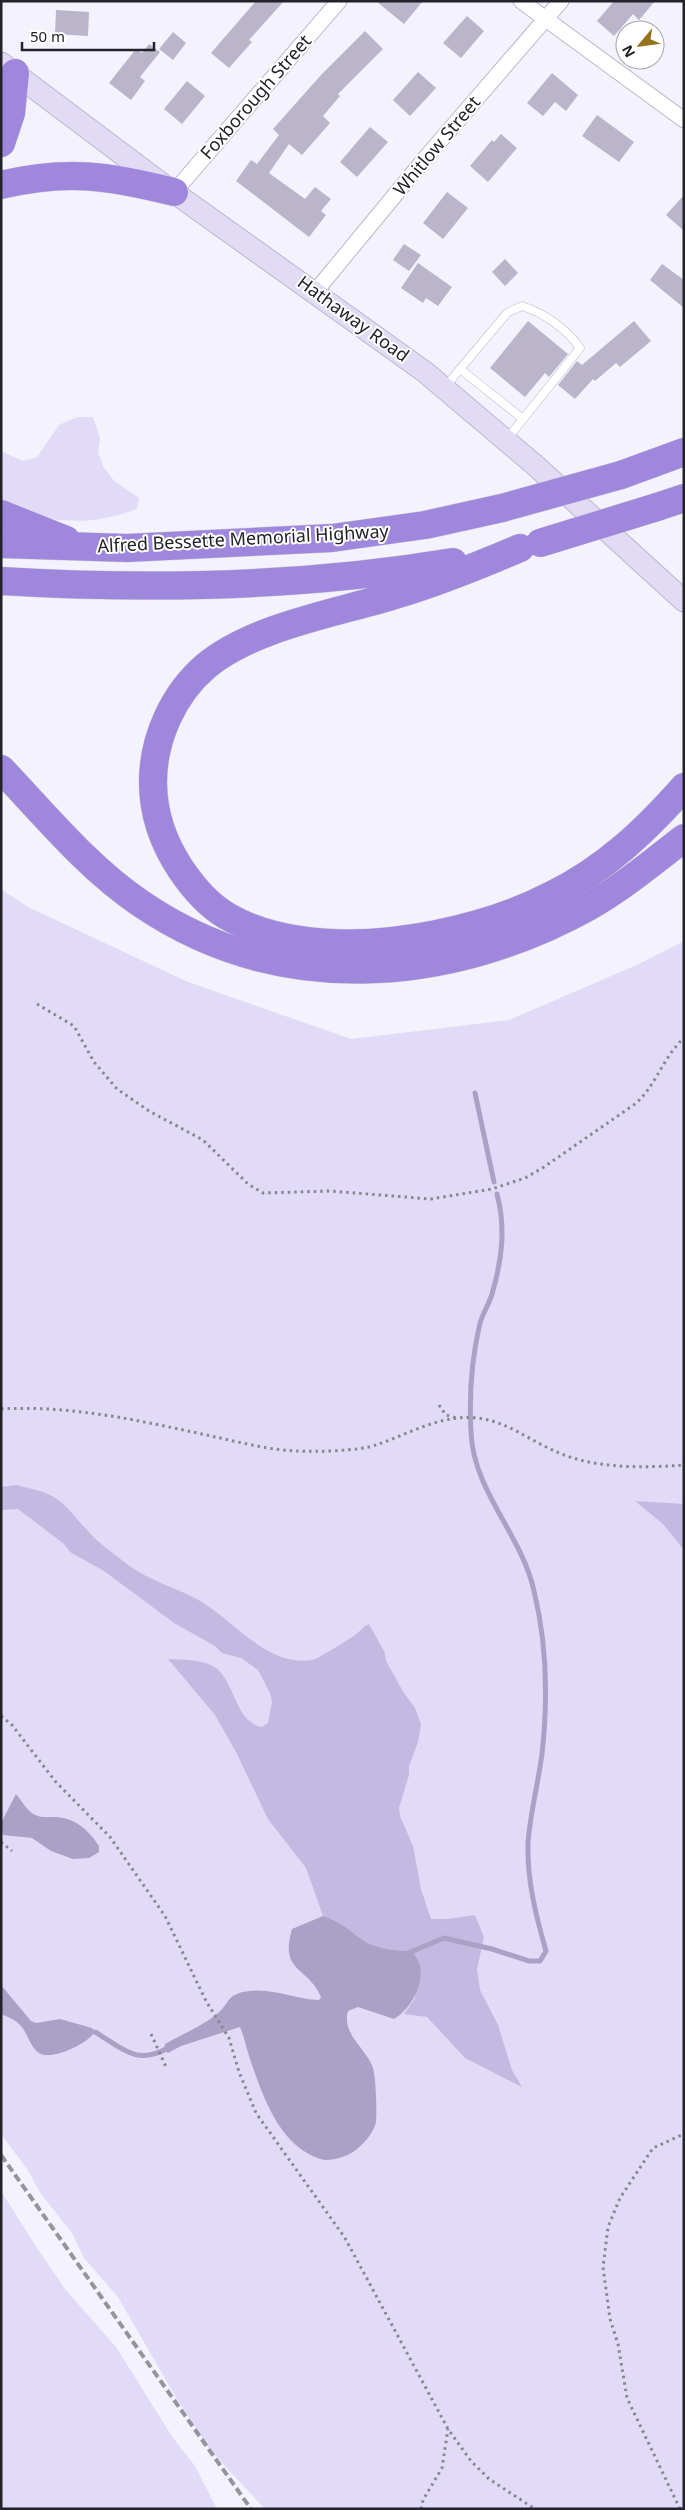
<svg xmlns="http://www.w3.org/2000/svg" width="685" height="2510" viewBox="0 0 685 2510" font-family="'Noto Sans',sans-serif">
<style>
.green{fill:#e1dbf7}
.forest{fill:#c3bae1}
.water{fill:#aaa1c7}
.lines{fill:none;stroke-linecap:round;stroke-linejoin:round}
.stream{stroke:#aaa1c7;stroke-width:5}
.building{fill:#bab5cb}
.lane-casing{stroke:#bcb7cd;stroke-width:9}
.street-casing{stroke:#bcb7cd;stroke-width:17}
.secondary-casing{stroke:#bcb7cd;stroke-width:23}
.highway-casing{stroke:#d3d3d4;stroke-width:29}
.path{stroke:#88868f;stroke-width:3;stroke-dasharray:2.5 4;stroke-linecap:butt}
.lane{stroke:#fff;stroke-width:8}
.street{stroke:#fff;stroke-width:15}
.secondary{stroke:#e2dbf5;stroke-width:21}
.highway{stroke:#a087de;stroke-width:28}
.rail{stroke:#95939c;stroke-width:4;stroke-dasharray:8 4;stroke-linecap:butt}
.highway-bridge-casing{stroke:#d3d3d4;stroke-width:29;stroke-linecap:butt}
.highway-bridge{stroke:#a087de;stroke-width:28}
.labels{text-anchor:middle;stroke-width:4;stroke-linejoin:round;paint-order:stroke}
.street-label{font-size:18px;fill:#232129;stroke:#fff}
</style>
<rect width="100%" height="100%" fill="#f4f2fc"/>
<g class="green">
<path d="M77,417H93L100,438L98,452L103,466L114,481L139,498L137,509C88,527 49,524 1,503V451L23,461L37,457L59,425Z"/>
<polygon points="1,889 28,907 188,982 351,1039 509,1020 639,964 684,941 684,2509 265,2509 211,2451 178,2401 118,2297 84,2258 72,2233 41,2194 27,2169 1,2134"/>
<polygon points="1,2191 37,2248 65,2289 116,2347 173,2438 195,2466 217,2509 1,2509"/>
</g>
<g class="forest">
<path d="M16,1485C28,1488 41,1490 52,1496C67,1504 75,1518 87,1530C98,1543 114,1554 127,1564C149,1581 178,1588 202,1602C236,1623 268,1667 313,1660C317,1659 350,1639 355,1635C361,1631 362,1627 369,1624L385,1653L386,1661L404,1693L415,1708L421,1724L418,1742L409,1766V1775L399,1808L400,1816L413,1846L421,1889L431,1919H448L475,1915L484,1937L477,1969L480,1990L498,2025L512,2070L522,2087L465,2058L427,2017L404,2014L415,1998L412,1951C398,1951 379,1949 366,1942C349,1931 344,1923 323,1916L306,1868L268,1819L236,1752L215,1715L168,1659C183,1660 197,1659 211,1665C236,1677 233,1722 262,1727L268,1723L272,1702L270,1693L258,1670L241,1658L222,1653L215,1646L174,1623L104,1571L70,1552L64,1544L18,1509L1,1510V1487Z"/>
<polygon points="635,1501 684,1504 684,1550 663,1524"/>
</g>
<g class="water">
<path d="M16,1794C22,1801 27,1811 35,1815C41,1818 48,1817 55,1817C75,1818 88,1829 99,1846V1852L89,1858L73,1859L51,1851L32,1838L3,1835L1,1823Z"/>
<path d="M323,1916C344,1923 349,1931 366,1942C379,1949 398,1951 412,1951C414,1955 419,1960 420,1965C424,1985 411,2009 394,2019L358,2007L348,2011C341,2034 367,2049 373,2068C376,2079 377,2111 376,2122C374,2133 362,2146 353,2152C345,2157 330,2162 320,2159C278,2145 262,2094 249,2056C246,2047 244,2036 240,2027L181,2046L168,2053L164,2050L165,2044C182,2034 203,2026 218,2013C229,2004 226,1996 243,1992C269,1986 294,1999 319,2000L321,1997C308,1966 279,1973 292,1929Z"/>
<path d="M1,1985L31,2021L36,2023L60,2019L92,2028L95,2032C87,2044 52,2061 39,2053C30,2047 28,2034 21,2026C16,2020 8,2017 1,2014Z"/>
</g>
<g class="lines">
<g class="stream">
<polyline points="475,1093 494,1182"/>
<path d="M406,1954L444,1938L492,1949L529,1961H540L546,1951C536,1916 527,1881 528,1843C530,1814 538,1784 542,1754C548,1700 547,1644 534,1591C522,1535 473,1491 471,1432C469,1397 472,1357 480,1323C483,1313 489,1304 492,1294C502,1260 506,1228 497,1194"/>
<path d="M95,2032C122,2048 136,2066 168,2048"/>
</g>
</g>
<g class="building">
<polygon points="256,1 284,1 249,40 252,42 229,68 211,53"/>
<polygon points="376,1 423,1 404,24"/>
<polygon points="614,1 655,1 639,20 633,14 614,36 597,21"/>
<polygon points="56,10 89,12 88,36 55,34"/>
<polygon points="467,16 484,31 461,58 443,43"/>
<polygon points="365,31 383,49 338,94 340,96 323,116 330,123 302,155 289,144 269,173 305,199 315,187 331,199 321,211 326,215 309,237 236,181 251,160 257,164 279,135 273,129 321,75"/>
<polygon points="173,32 186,43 173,60 159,49"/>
<polygon points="149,44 160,52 140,77 145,81 131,100 109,83 136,49 142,53"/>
<polygon points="418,72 436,88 410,116 393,100"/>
<polygon points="552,73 578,95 566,111 555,102 543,116 527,103"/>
<polygon points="187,81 205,96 182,124 164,109"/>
<polygon points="597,115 634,142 619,162 582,136"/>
<polygon points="370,127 388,142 357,177 340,162"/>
<polygon points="501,134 517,148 488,182 470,166 492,140 494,142"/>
<polygon points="447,192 468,208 443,239 423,223"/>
<polygon points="684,195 684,231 666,215"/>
<polygon points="404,244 421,255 409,271 393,260"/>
<polygon points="505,259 518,273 505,286 492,272"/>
<polygon points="418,263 452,287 438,306 426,298 423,303 401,288"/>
<polygon points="662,264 684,280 684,308 650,280"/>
<polygon points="528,321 568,354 549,377 545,373 525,397 490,368"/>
<polygon points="634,321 651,341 620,367 616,363 595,381 593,379 575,399 558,385 577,361 582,365"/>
</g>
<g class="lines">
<defs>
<g id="lane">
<polyline points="460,369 523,419"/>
<path d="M445,387L507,313L522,306C544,313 567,329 580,348L507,439"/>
</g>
<g id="street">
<polyline points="521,1 684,120"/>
<polyline points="174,192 339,1"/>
<polyline points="315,292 428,155 561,1"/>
</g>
<polyline id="secondary" points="1,63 158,181 425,372 536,466 684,601"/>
<g id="highway">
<polyline points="1,143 11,113 15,73"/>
<path d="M1,185C67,169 110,176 174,192"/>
<polyline points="621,475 684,452"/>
<polyline points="657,507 684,498"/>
<polyline points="1,514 66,540"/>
<polyline points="1,544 127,548 332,538 425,525 502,508"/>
<path d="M520,548C480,565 439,582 398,594C338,613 254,626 206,666C173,694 153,739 153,782C153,813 163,842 180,868C192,886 208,905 227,916C314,967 467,939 552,895C605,869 645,831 684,787"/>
<path d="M1,581C152,590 304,587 453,562"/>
<path d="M1,769C45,815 87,867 140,903C277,997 447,985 588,907C623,887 653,862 684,838"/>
</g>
</defs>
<use href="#lane" class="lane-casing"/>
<use href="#street" class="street-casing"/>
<use href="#secondary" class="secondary-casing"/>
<use href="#highway" class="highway-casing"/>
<g class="path">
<path d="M37,1004L74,1026L94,1062L117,1089L149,1111L203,1140L248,1184L263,1193L329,1191L431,1199L492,1189L525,1178L544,1167L635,1104C656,1086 663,1057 684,1038"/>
<polyline points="439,1405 446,1415 457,1418"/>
<path d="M1,1409C72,1405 142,1421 211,1436C239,1442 268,1450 297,1451C316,1452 359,1451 376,1445C409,1434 441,1414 477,1418C507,1421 530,1441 557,1452C595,1469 643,1468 684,1465"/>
<polyline points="1,1716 12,1725 55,1781 110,1837 165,1916 206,2001 229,2038 239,2072 256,2113 345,2238 448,2429 471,2461 489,2479 535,2509"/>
<polyline points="1,1842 12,1851"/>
<polyline points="151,2034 167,2069"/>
<polyline points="421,2509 423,2500 442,2468 448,2429"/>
<polyline points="680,2509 627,2398 618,2344 610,2319 603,2267 608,2227 620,2198 653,2148 684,2134"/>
</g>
<use href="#lane" class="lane"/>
<use href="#street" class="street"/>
<use href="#secondary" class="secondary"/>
<use href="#highway" class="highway"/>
<polyline class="rail" points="1,2155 251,2509"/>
<defs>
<g id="highway-bridge">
<polyline points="502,508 621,475"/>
<polyline points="540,543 657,507"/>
</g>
</defs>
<use href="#highway-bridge" class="highway-bridge-casing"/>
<use href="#highway-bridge" class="highway-bridge"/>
</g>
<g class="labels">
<g class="street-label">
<text transform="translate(256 97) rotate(-49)" y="6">Foxborough Street</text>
<text transform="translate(437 146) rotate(-50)" y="6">Whitlow Street</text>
<text transform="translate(353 319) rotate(36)" y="6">Hathaway Road</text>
<text transform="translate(243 539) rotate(-3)" y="6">Alfred Bessette Memorial Highway</text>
</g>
</g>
<rect width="685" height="2510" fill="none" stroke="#232129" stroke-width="5"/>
<g transform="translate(640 45) rotate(241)"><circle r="24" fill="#ffffff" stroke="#a7a6a9"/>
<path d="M0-4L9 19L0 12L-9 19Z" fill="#95731c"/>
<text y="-8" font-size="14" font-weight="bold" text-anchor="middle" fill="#232129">N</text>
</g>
<path d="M22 42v8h132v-8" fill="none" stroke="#232129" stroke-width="2.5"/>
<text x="30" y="42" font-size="15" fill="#232129" stroke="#ffffff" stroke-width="4" paint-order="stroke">50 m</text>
</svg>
